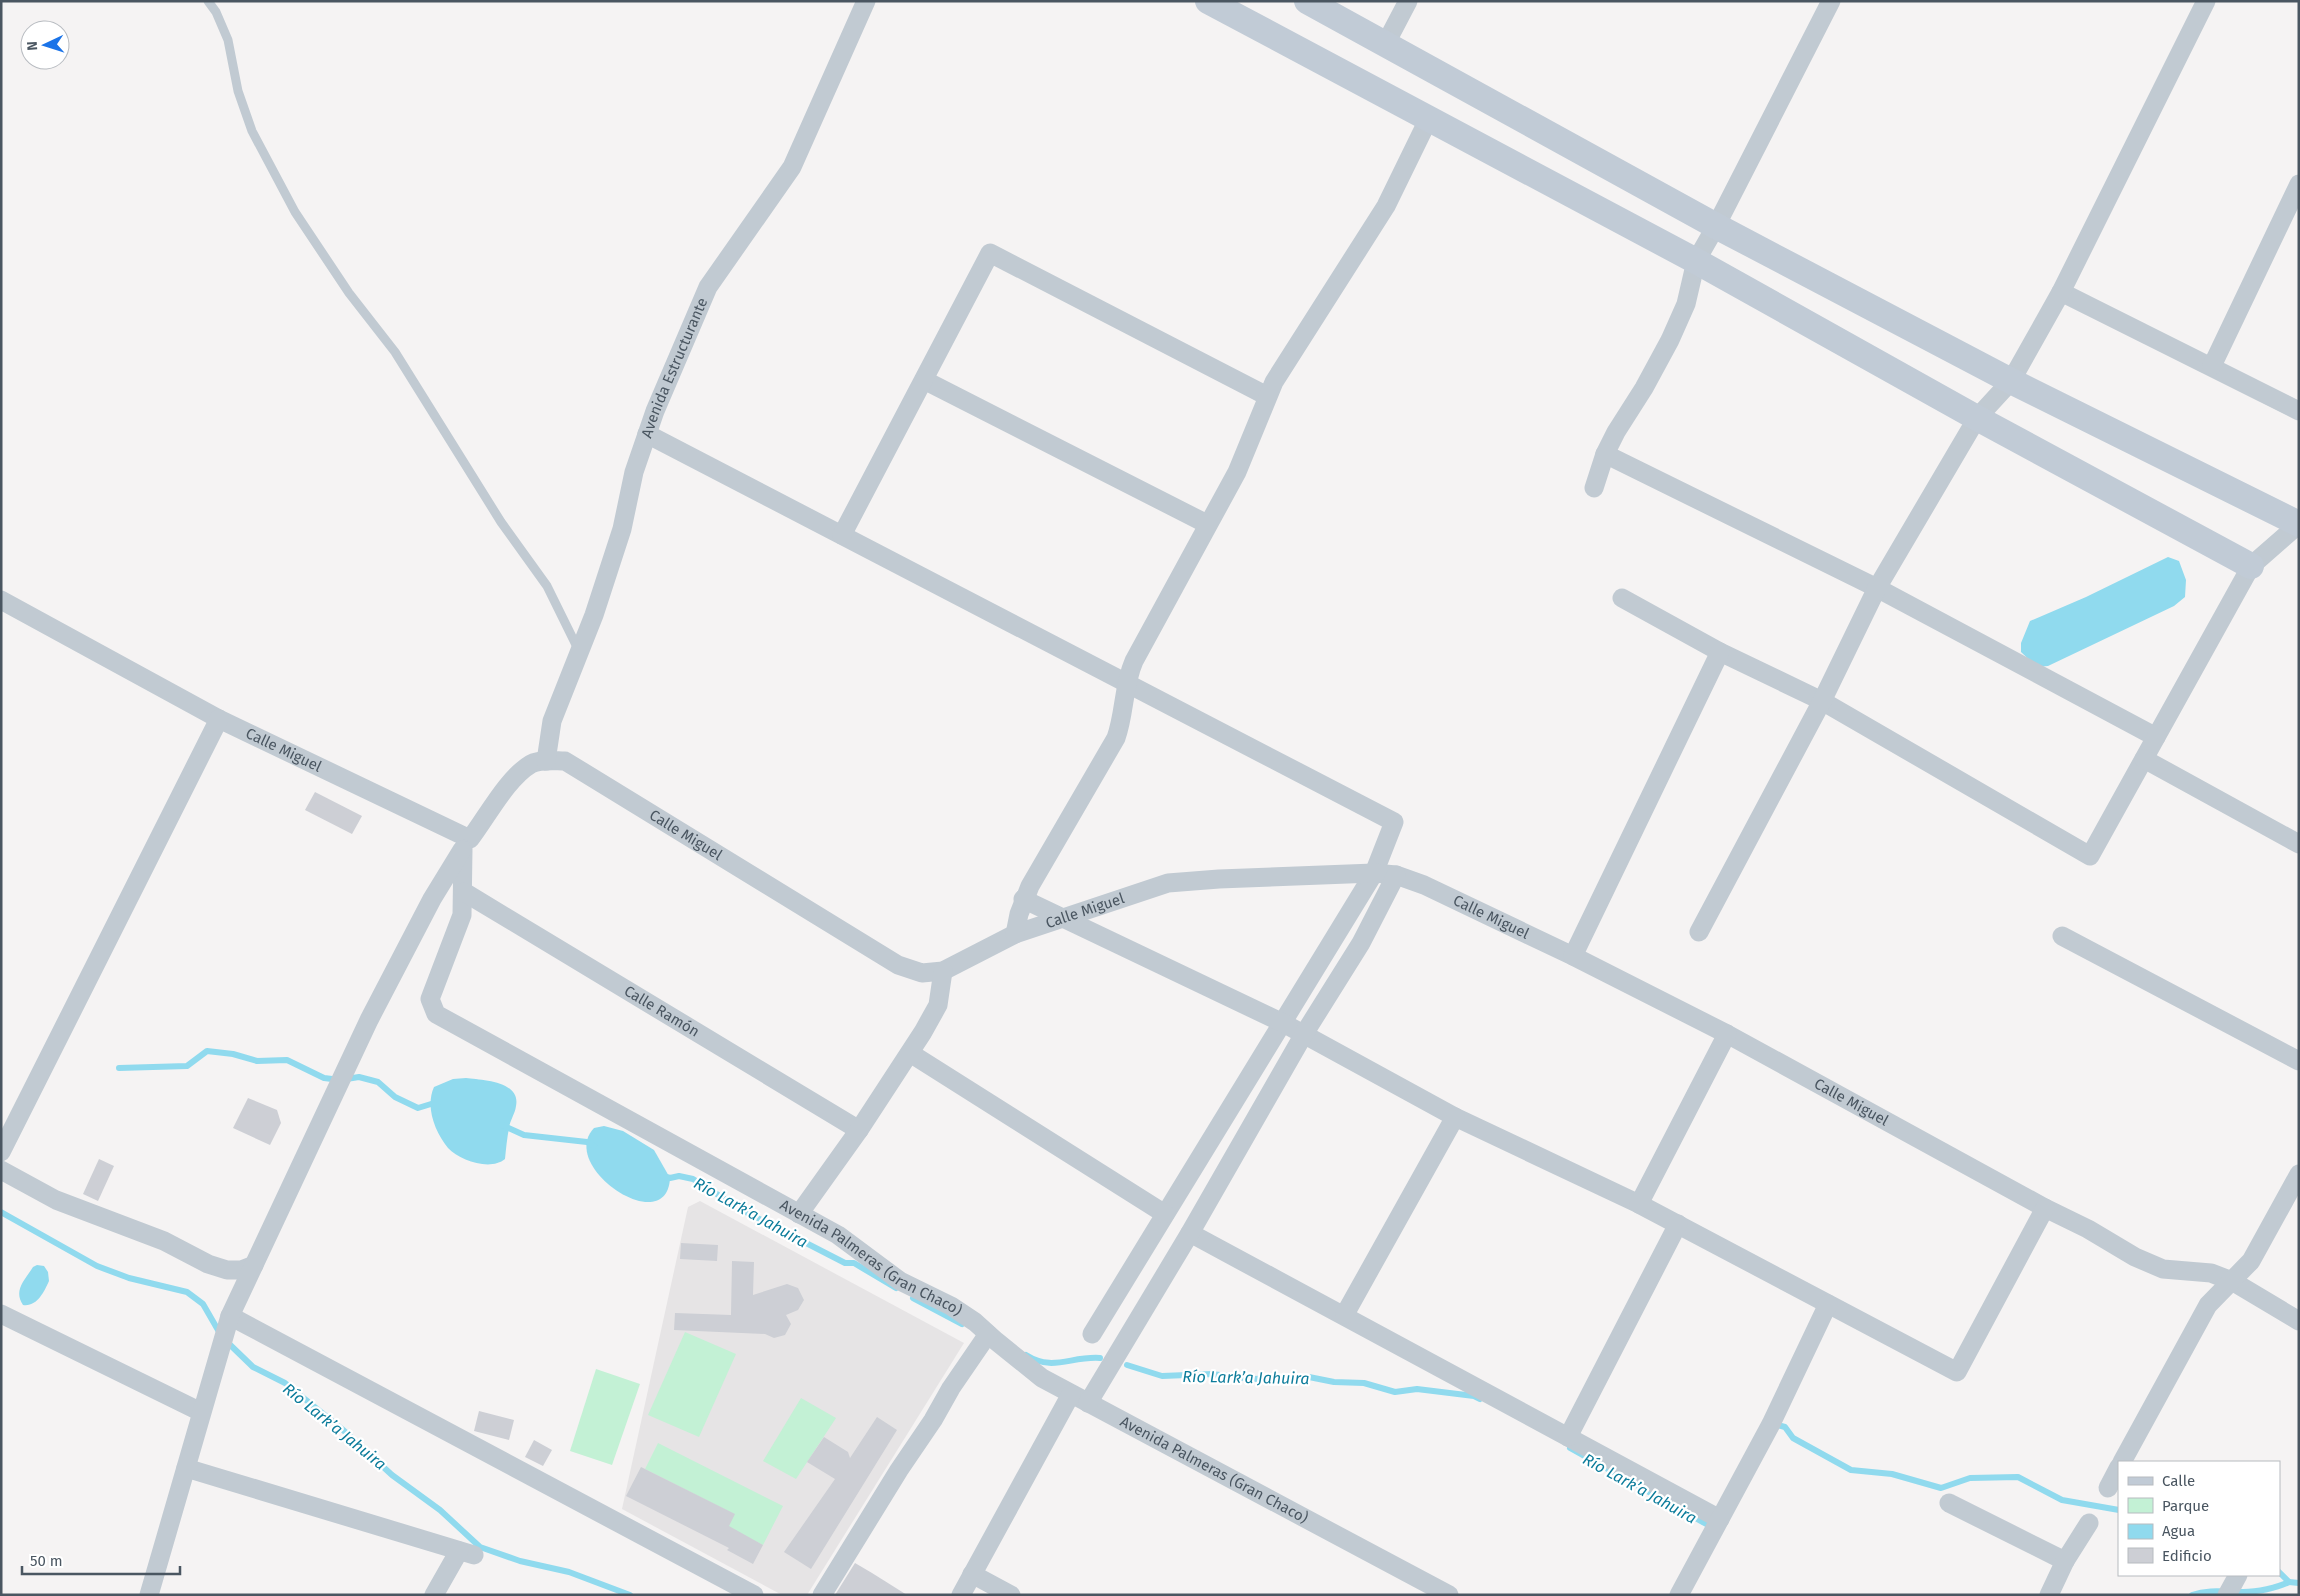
<svg xmlns="http://www.w3.org/2000/svg" width="2300" height="1596" viewBox="0 0 2300 1596" font-family="'Fira Sans',sans-serif">
<style>
.education{fill:#e6e4e5}
.green{fill:#c3f1d5}
.water{fill:#90daee}
.lines{fill:none;stroke-linecap:round;stroke-linejoin:round}
.stream{stroke:#90daee;stroke-width:6}
.building{fill:#cdcfd5}
.lane{stroke:#c1cad2;stroke-width:9}
.street{stroke:#c1cad2;stroke-width:19}
.secondary{stroke:#c1cbd6;stroke-width:26}
.labels{text-anchor:middle;stroke-width:4.5;stroke-linejoin:round;paint-order:stroke}
.street-label{font-size:15px;fill:#4a5661;stroke:#fff}
.water-label{font-size:16px;font-style:italic;fill:#0c7c9b;stroke:#fff}
</style>
<rect width="100%" height="100%" fill="#f5f3f3"/>
<polygon class="education" points="700,1201 964,1343 807,1595 782,1595 622,1509 688,1207"/>
<g class="green">
<polygon points="685,1332 736,1354 699,1437 648,1415"/>
<polygon points="596,1369 640,1384 612,1465 570,1451"/>
<polygon points="801,1398 836,1418 796,1479 763,1461"/>
<polygon points="658,1443 783,1506 763,1545 728,1527 734,1514 645,1469"/>
</g>
<g class="water">
<polygon points="2168,557 2179,561 2186,580 2185,597 2174,606 2048,666 2037,667 2021,652 2021,643 2030,621 2086,597"/>
<path d="M466,1078C482,1080 521,1081 516,1106C515,1114 510,1120 509,1128C507,1138 506,1149 505,1159C491,1171 460,1161 448,1148C435,1132 425,1107 434,1087L453,1079Z"/>
<path d="M604,1126L623,1131L654,1150L670,1178C667,1240 557,1167 594,1128Z"/>
<path d="M37,1265L44,1266L48,1272L49,1281C44,1292 37,1307 23,1305C13,1290 25,1280 33,1267Z"/>
</g>
<g class="lines">
<g class="stream">
<polyline points="119,1068 187,1066 207,1051 233,1054 257,1061 287,1060 324,1078 340,1080 359,1077 378,1082 395,1097 418,1108 431,1104 438,1106"/>
<polyline points="502,1125 524,1135 587,1142 594,1146"/>
<polyline points="663,1176 670,1178 679,1176 693,1179 742,1210 845,1263 854,1263 896,1288"/>
<polyline points="1,1212 97,1266 129,1278 187,1292 203,1304 222,1337 253,1367 285,1383 342,1429 392,1475 440,1510 480,1547 520,1561 569,1572 630,1595"/>
<polyline points="913,1298 962,1324"/>
<path d="M1026,1355C1053,1372 1070,1356 1100,1358"/>
<polyline points="1127,1365 1162,1376 1212,1374 1253,1379 1309,1377 1334,1382 1364,1383 1395,1392 1417,1389 1474,1396 1480,1399"/>
<polyline points="1774,1424 1785,1427 1793,1438 1851,1470 1892,1474 1941,1488 1970,1478 2018,1477 2062,1500 2119,1510"/>
<polyline points="1570,1448 1708,1525 1711,1519"/>
<polyline points="2279,1572 2289,1582 2299,1583"/>
<path d="M2192,1595C2209,1589 2225,1592 2243,1592C2257,1592 2277,1588 2289,1582"/>
</g>
</g>
<g class="building">
<polygon points="315,792 362,816 352,834 305,810"/>
<polygon points="248,1098 277,1110 281,1123 270,1145 233,1128"/>
<polygon points="99,1159 114,1166 98,1201 83,1194"/>
<polygon points="681,1243 718,1245 717,1261 680,1259"/>
<polygon points="732,1261 754,1262 753,1295 787,1284 798,1288 804,1300 798,1310 786,1315 791,1324 785,1335 774,1338 765,1334 674,1330 675,1313 731,1315"/>
<polygon points="479,1411 514,1420 509,1440 474,1431"/>
<polygon points="877,1417 897,1430 811,1569 784,1552 835,1479 807,1462 824,1437 848,1452 850,1458"/>
<polygon points="534,1440 552,1450 543,1466 525,1457"/>
<polygon points="641,1467 735,1514 729,1526 763,1545 753,1564 727,1550 729,1548 626,1496"/>
<polygon points="855,1563 872,1573 907,1595 835,1595"/>
</g>
<g class="lines">
<polyline class="lane" points="208,1 216,12 228,40 238,91 252,131 295,212 349,293 395,352 501,522 547,586 579,651"/>
<g class="street">
<polyline points="1386,43 1408,1"/>
<polyline points="2061,292 2299,411"/>
<polyline points="2212,366 2299,184"/>
<polyline points="924,380 1207,524"/>
<polyline points="647,434 1394,822 1374,873 1092,1334"/>
<polyline points="1605,454 1877,588 2156,737"/>
<polyline points="1594,488 1605,454 1616,432 1644,388 1670,340 1686,304 1696,261 1716,226 1831,1"/>
<polyline points="842,535 990,253 1267,396"/>
<polyline points="1622,598 1720,652 1822,701 2090,856 2251,566 2299,524"/>
<path id="s1" d="M1,600L219,719L470,839C487,817 507,778 531,764C541,759 555,761 565,761L898,965L922,973L943,971L1015,934L1168,883L1219,879L1374,873L1396,875L1424,885L1573,956L1727,1034L2045,1208L2088,1229L2135,1257L2163,1269L2211,1273L2232,1281L2299,1321"/>
<polyline points="2144,759 2299,844"/>
<path id="s2" d="M546,761L552,721L594,615L622,529L634,472L655,411L708,287L792,167L866,1"/>
<path id="s3" d="M463,849L462,915L430,999L436,1014L838,1235L900,1281L951,1306L975,1322L996,1341L1042,1378L1449,1595"/>
<path id="s4" d="M464,892L859,1130"/>
<polyline points="1023,899 1283,1023 1455,1117 1639,1204 1957,1372 2045,1208"/>
<polyline points="1699,932 1822,701 1877,588 1977,418 2011,381 2061,292 2206,1"/>
<path d="M1015,934L1019,914L1030,886L1116,738C1125,713 1123,686 1134,661L1237,472L1274,382L1386,206L1428,120"/>
<polyline points="2062,936 2299,1061"/>
<polyline points="1573,956 1720,652"/>
<polyline points="910,1053 1165,1214"/>
<polyline points="1,1152 219,719"/>
<polyline points="1,1170 56,1200 164,1241 208,1264 227,1270 241,1270 254,1265"/>
<polyline points="1639,1204 1727,1034"/>
<polyline points="799,1214 859,1130 923,1032 938,1005 943,971"/>
<polyline points="1190,1233 1720,1519"/>
<polyline points="1,1314 201,1412"/>
<polyline points="1345,1314 1455,1117"/>
<polyline points="230,1316 754,1595"/>
<polyline points="1088,1403 1190,1233 1304,1034 1361,943 1396,875"/>
<polyline points="1568,1437 1678,1224"/>
<polyline points="2122,1462 2208,1305 2251,1261 2299,1174"/>
<polyline points="186,1468 474,1555"/>
<polyline points="2108,1488 2119,1467"/>
<polyline points="1949,1503 2065,1561"/>
<polyline points="972,1574 1011,1595"/>
<polyline points="149,1595 230,1316 369,1020 432,899 462,850"/>
<polyline points="434,1595 459,1551"/>
<polyline points="822,1595 899,1470 933,1420 951,1388 988,1334"/>
<polyline points="961,1595 1071,1394"/>
<polyline points="1679,1595 1771,1424 1828,1304"/>
<polyline points="2049,1595 2065,1561 2089,1523"/>
<polyline points="2227,1595 2238,1575"/>
</g>
<g class="secondary">
<polyline points="1208,1 1696,261 1977,418 2251,566"/>
<polyline points="1307,1 1716,226 2011,381 2299,524"/>
</g>
</g>
<g class="labels">
<g class="street-label">
<text dy="5" stroke="none"><textPath href="#s2" startOffset="415">Avenida Estructurante</textPath></text>
<text dy="5" stroke="none"><textPath href="#s1" startOffset="320">Calle Miguel</textPath></text>
<text dy="5" stroke="none"><textPath href="#s1" startOffset="800">Calle Miguel</textPath></text>
<text dy="5" stroke="none"><textPath href="#s1" startOffset="1250">Calle Miguel</textPath></text>
<text dy="5" stroke="none"><textPath href="#s1" startOffset="1670">Calle Miguel</textPath></text>
<text dy="5" stroke="none"><textPath href="#s4" startOffset="231">Calle Ramón</textPath></text>
<text dy="5" stroke="none"><textPath href="#s1" startOffset="2075">Calle Miguel</textPath></text>
<text dy="5" stroke="none"><textPath href="#s3" startOffset="671">Avenida Palmeras (Gran Chaco)</textPath></text>
<text dy="5" stroke="none"><textPath href="#s3" startOffset="1076">Avenida Palmeras (Gran Chaco)</textPath></text>
</g>
<g class="water-label">
<text transform="translate(751 1212) rotate(29)" y="6">Río Lark’a Jahuira</text>
<text transform="translate(1246 1377) rotate(1)" y="6">Río Lark’a Jahuira</text>
<text transform="translate(335 1426) rotate(39)" y="6">Río Lark’a Jahuira</text>
<text transform="translate(1640 1488) rotate(29)" y="6">Río Lark’a Jahuira</text>
</g>
</g>
<rect width="2300" height="1596" fill="none" stroke="#4a5661" stroke-width="5"/>
<rect x="2118" y="1461" width="162" height="115" fill="#ffffff" stroke="#b7bbc0"/>
<rect x="2128" y="1477" width="25" height="8" fill="#c1cbd6" stroke="#b7bbc0"/>
<text x="2162" y="1486" font-size="15" fill="#4a5661">Calle</text>
<rect x="2128" y="1498" width="25" height="15" fill="#c3f1d5" stroke="#b7bbc0"/>
<text x="2162" y="1511" font-size="15" fill="#4a5661">Parque</text>
<rect x="2128" y="1524" width="25" height="15" fill="#90daee" stroke="#b7bbc0"/>
<text x="2162" y="1536" font-size="15" fill="#4a5661">Agua</text>
<rect x="2128" y="1548" width="25" height="15" fill="#cdcfd5" stroke="#b7bbc0"/>
<text x="2162" y="1561" font-size="15" fill="#4a5661">Edificio</text>
<g transform="translate(45 45) rotate(266)"><circle r="24" fill="#ffffff" stroke="#b7bbc0"/>
<path d="M0-4L9 19L0 12L-9 19Z" fill="#1a73e8"/>
<text y="-8" font-size="14" font-weight="bold" text-anchor="middle" fill="#4a5661">N</text>
</g>
<path d="M22 1566v8h158v-8" fill="none" stroke="#4a5661" stroke-width="2.5"/>
<text x="30" y="1566" font-size="15" fill="#4a5661" stroke="#ffffff" stroke-width="4" paint-order="stroke">50 m</text>
</svg>
